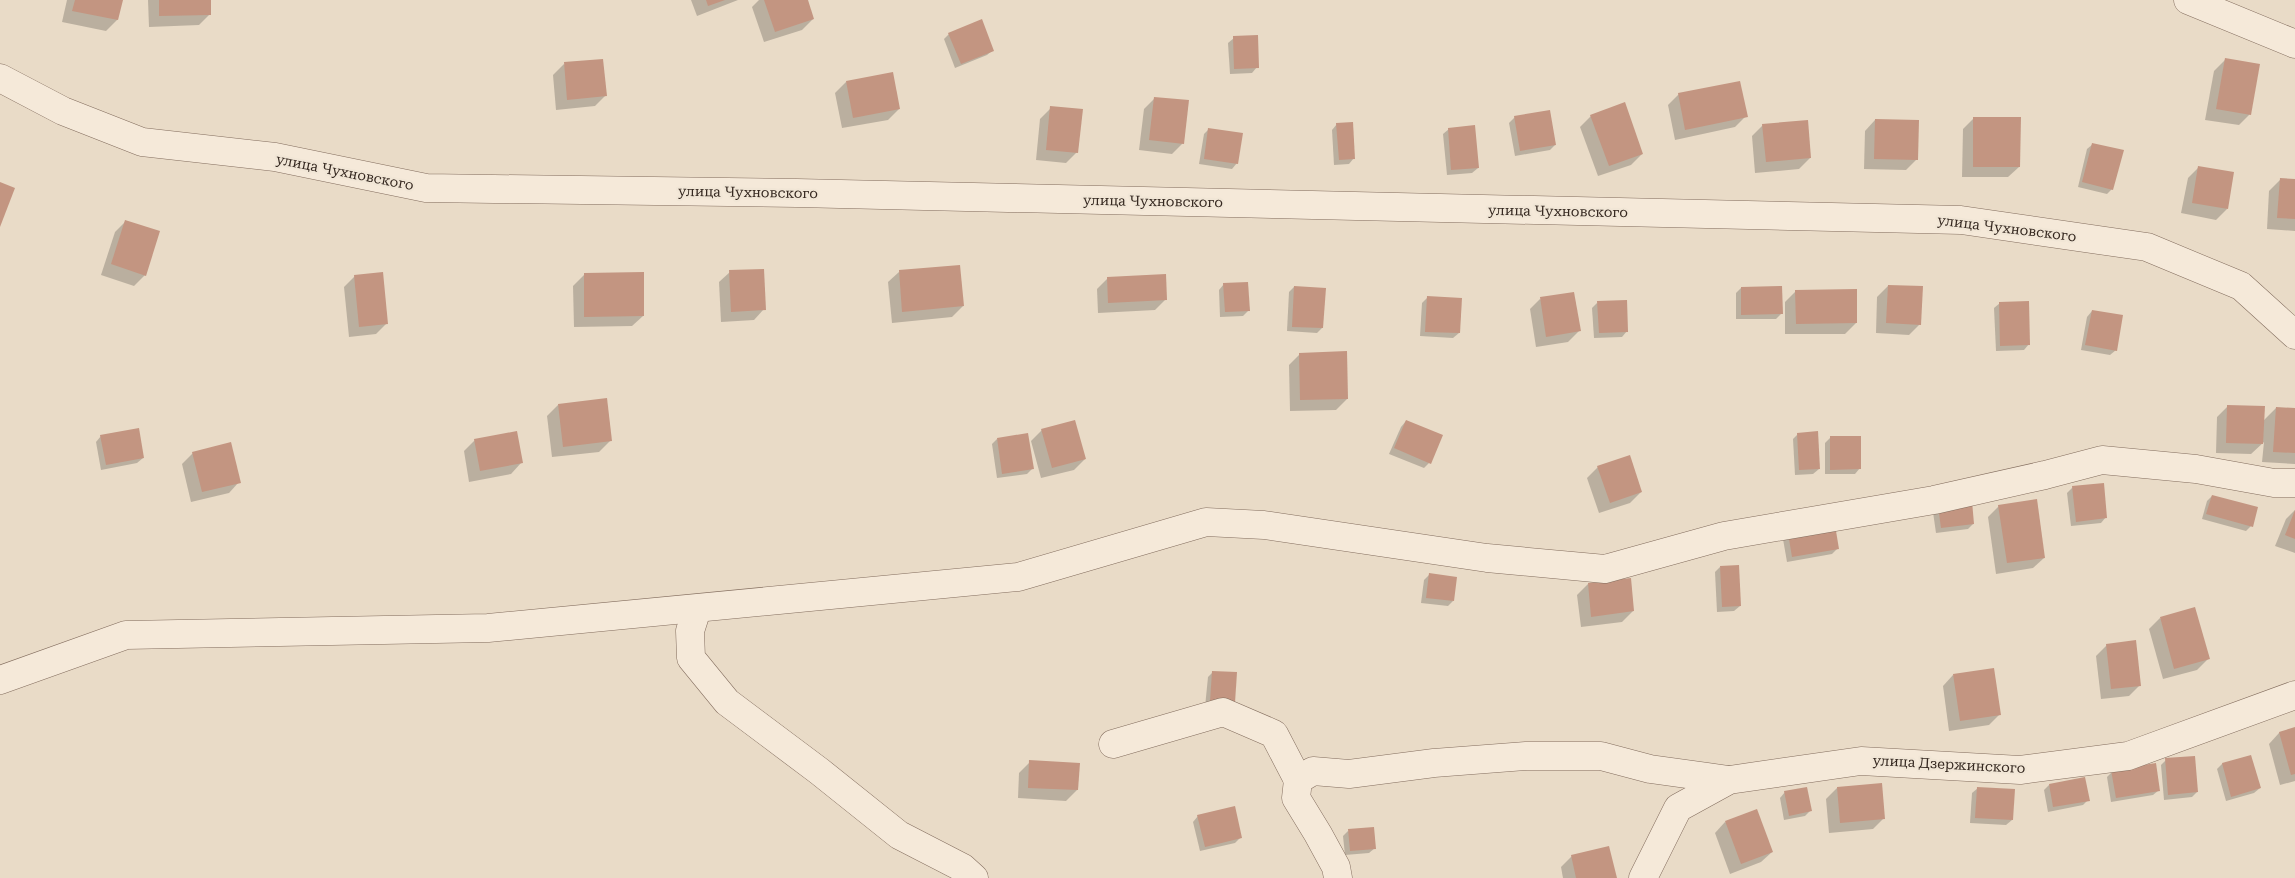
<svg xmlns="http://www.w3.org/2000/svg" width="2295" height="878" viewBox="0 0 2295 878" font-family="'Roboto Serif',serif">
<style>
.shadow{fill:#0003}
.building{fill:#c39581}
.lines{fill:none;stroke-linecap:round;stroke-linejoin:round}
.minor-casing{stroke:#836d5e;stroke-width:29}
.minor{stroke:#f5e9d9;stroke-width:28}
.labels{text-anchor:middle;stroke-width:4.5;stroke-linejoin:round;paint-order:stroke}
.street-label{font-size:14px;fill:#352820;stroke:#f1e6d6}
</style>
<rect width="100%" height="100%" fill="#e9dbc7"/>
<g class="shadow">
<polygon points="67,0 121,0 117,20 106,31 62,22"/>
<polygon points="148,0 209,0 210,14 199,25 149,27"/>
<polygon points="691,0 738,0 697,16"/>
<polygon points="759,0 806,0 813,19 802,30 764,42 752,7"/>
<polygon points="949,34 993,50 987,55 955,68 944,39"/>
<polygon points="1234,38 1257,67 1252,73 1230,74 1228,43"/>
<polygon points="2225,60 2250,114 2239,125 2205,120 2214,71"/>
<polygon points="564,64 606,95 595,106 556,110 553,75"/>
<polygon points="846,82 899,109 888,120 842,128 835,93"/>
<polygon points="1679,94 1746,116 1735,127 1675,140 1668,105"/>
<polygon points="1155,98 1183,143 1172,154 1139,150 1144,109"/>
<polygon points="1051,108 1077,152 1066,163 1036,160 1040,119"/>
<polygon points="1591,116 1642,154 1631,165 1598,176 1580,127"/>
<polygon points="1515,117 1555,145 1550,150 1515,156 1509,123"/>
<polygon points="1974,118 2019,167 2008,177 1962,177 1963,129"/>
<polygon points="1875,120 1917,159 1906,170 1864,169 1865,131"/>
<polygon points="1337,124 1354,158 1349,164 1334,165 1332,130"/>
<polygon points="1763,125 1810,158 1799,169 1755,173 1752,136"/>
<polygon points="1209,129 1237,163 1232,169 1199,164 1204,134"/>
<polygon points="1449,129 1478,168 1472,173 1447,175 1443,134"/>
<polygon points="2093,144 2112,189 2107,194 2078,187 2087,149"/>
<polygon points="2199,167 2227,209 2216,220 2181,213 2188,178"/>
<polygon points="2280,180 2295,181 2295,231 2267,229 2269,191"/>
<polygon points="126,221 145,275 134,286 101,275 115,232"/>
<polygon points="730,272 764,309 754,320 721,322 719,282"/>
<polygon points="899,272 963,306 952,317 892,323 888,282"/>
<polygon points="584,275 643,316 632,326 574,327 573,286"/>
<polygon points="355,276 387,323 376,334 349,337 344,287"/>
<polygon points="1108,278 1166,299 1155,310 1098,313 1097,289"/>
<polygon points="1224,284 1248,311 1243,316 1220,317 1219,290"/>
<polygon points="1888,286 1920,324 1909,335 1876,333 1877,297"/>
<polygon points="1294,287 1322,328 1317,333 1287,331 1289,292"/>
<polygon points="1741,288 1781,314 1776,319 1736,319 1736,293"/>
<polygon points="1796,291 1856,323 1845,334 1785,334 1785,302"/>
<polygon points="1428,297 1459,333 1453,338 1420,336 1422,303"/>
<polygon points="1540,299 1579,331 1568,342 1536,347 1530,309"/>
<polygon points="1597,303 1627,331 1622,337 1594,338 1592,308"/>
<polygon points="2000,303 2029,344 2024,350 1996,351 1994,308"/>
<polygon points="2092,311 2116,350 2110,355 2081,350 2087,317"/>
<polygon points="1300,354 1347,399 1336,410 1290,411 1289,365"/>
<polygon points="558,405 610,441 599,452 552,457 547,416"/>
<polygon points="2228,406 2263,421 2276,408 2295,409 2295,464 2262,462 2264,442 2251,454 2216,453 2217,417"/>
<polygon points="1406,421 1429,463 1424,468 1389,454 1401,427"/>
<polygon points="1042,430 1085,459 1074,470 1041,478 1031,441"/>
<polygon points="1798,434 1819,469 1813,474 1795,475 1793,439"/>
<polygon points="101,436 143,458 137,463 101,470 96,442"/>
<polygon points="1830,438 1860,468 1855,474 1825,474 1825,443"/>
<polygon points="997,439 1033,468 1027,474 997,478 992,444"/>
<polygon points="475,440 521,463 511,474 469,482 464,451"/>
<polygon points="193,453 239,482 229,493 191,502 182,464"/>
<polygon points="1598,467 1641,492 1630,503 1599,513 1587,478"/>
<polygon points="2073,487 2106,517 2101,523 2071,526 2067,493"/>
<polygon points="2212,496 2251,526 2246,531 2202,519 2207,501"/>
<polygon points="1999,506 2044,558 2033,568 1996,574 1988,517"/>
<polygon points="1939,507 1973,524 1968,529 1936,533 1933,512"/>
<polygon points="2295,510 2295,553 2275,546 2286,519"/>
<polygon points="1788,534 1837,549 1832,554 1787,562 1783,539"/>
<polygon points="1720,567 1740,606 1734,611 1717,612 1715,572"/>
<polygon points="1429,575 1453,601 1448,606 1421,603 1424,580"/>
<polygon points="1588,584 1633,611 1622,622 1581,627 1577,595"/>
<polygon points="2160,618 2208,659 2197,670 2163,679 2149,629"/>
<polygon points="2107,645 2140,685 2129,696 2101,699 2096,656"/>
<polygon points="1213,672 1236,673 1205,707 1208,677"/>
<polygon points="1953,675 2000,714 1989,725 1949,731 1943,686"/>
<polygon points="2295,729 2295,781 2280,785 2269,744 2279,733"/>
<polygon points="2250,756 2260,788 2254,793 2226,801 2217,769 2222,764"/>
<polygon points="2166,760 2197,792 2192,797 2164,800 2161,765"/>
<polygon points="1030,762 1077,790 1066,801 1018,798 1019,773"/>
<polygon points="2112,772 2159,790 2153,795 2111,802 2107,777"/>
<polygon points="2049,785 2088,800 2083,805 2048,812 2044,790"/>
<polygon points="1837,788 1884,818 1873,829 1829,833 1826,799"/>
<polygon points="1978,788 2012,820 2006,825 1970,823 1972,793"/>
<polygon points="1785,792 1810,811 1805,816 1784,820 1780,798"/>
<polygon points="1198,816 1241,837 1235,843 1200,851 1193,822"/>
<polygon points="1725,822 1772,852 1761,862 1730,874 1715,833"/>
<polygon points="1348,831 1375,848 1369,853 1345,855 1343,836"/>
<polygon points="1572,856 1615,878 1563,878 1561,867"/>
</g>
<g class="building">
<polygon points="75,0 123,0 118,20 72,11"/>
<polygon points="159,0 211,0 211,15 159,16"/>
<polygon points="706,0 725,0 708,6"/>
<polygon points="764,0 808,0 814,19 775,32"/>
<polygon points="982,19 994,51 961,64 948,33"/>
<polygon points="1258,35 1259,68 1234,69 1233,36"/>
<polygon points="2225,58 2260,64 2251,115 2216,109"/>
<polygon points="603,59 607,96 567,100 564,62"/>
<polygon points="893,72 900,109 853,118 846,81"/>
<polygon points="1740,81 1748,117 1685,130 1678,93"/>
<polygon points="1154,97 1189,100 1184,144 1149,140"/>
<polygon points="1625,102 1643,154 1609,166 1590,115"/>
<polygon points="1050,106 1083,109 1078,153 1046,150"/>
<polygon points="1550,110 1556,145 1520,151 1514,116"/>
<polygon points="1973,117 2021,117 2020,167 1973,167"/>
<polygon points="1875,119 1919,120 1918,160 1874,159"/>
<polygon points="1808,120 1811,158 1766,162 1762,124"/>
<polygon points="1353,122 1355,159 1339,160 1336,123"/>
<polygon points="1475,125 1479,168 1451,170 1448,128"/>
<polygon points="1208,128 1243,133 1238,164 1204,159"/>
<polygon points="2092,143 2124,150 2113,190 2082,182"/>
<polygon points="2198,166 2234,172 2228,209 2192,203"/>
<polygon points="2280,178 2295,179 2295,219 2277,218"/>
<polygon points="0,182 15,188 0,227"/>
<polygon points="125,220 160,231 146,276 111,264"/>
<polygon points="960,265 964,306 902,312 899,270"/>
<polygon points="764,269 766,310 731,312 729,270"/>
<polygon points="383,272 388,324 359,327 354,275"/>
<polygon points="644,272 644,316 584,317 584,273"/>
<polygon points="1166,274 1167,300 1108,303 1107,277"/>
<polygon points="1248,282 1250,311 1225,312 1223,283"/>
<polygon points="1888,285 1923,286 1921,325 1886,323"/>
<polygon points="1294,286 1326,288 1323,328 1292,327"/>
<polygon points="1782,286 1783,314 1741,315 1741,287"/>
<polygon points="1857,289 1857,323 1796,324 1795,290"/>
<polygon points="1574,292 1581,331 1546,337 1540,297"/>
<polygon points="1427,296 1462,298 1460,333 1425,332"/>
<polygon points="1627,300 1628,332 1599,333 1597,301"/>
<polygon points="2029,301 2030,345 2000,346 1999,302"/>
<polygon points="2092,310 2123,315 2117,351 2085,345"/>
<polygon points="1347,351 1348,399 1300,400 1299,353"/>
<polygon points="607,398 612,441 563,447 558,404"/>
<polygon points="2227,405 2265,406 2263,444 2226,443"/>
<polygon points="2276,407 2295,408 2295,453 2273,452"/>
<polygon points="1075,420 1086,459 1052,468 1041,429"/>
<polygon points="1406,420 1443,435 1431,464 1394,448"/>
<polygon points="139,428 144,458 106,465 100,435"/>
<polygon points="517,431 523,463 480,471 474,439"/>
<polygon points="1818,431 1820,469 1799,470 1797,433"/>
<polygon points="1028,433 1034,469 1002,474 997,438"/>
<polygon points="1830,436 1861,436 1861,469 1830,470"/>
<polygon points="231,442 241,483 202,492 192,452"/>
<polygon points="1630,455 1642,492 1610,503 1597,466"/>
<polygon points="2104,483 2107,518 2076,522 2072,486"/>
<polygon points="2212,495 2258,507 2253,527 2206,514"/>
<polygon points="2037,499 2045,558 2007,563 1998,505"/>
<polygon points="1972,501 1974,524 1941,528 1938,506"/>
<polygon points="2295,510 2295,539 2285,535"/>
<polygon points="1835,525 1839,549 1792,557 1788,533"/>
<polygon points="1739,565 1741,606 1722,607 1720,566"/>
<polygon points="1429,573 1457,577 1454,601 1426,598"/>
<polygon points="1631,578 1634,611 1591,617 1588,583"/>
<polygon points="2195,607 2210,659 2174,669 2160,617"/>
<polygon points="2136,640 2141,686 2111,689 2106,644"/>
<polygon points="1994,668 2001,715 1960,721 1953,674"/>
<polygon points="1212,671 1237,672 1235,703 1210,702"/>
<polygon points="2295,727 2295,774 2291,775 2279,732"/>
<polygon points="2251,755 2261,788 2231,797 2222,763"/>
<polygon points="2195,756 2198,792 2168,795 2165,758"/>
<polygon points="1029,760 1080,763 1078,790 1028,788"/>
<polygon points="2156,763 2160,791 2116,798 2111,770"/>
<polygon points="2085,777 2090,801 2053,807 2049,784"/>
<polygon points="1882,783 1885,819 1840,823 1837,787"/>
<polygon points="1807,787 1812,811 1789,816 1784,791"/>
<polygon points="1977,787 2015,789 2013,820 1975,818"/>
<polygon points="1235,806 1242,838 1205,847 1197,815"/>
<polygon points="1757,809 1773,852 1741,864 1725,821"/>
<polygon points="1374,827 1376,849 1350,851 1348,829"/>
<polygon points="1609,846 1617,878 1576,878 1571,855"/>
</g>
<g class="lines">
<defs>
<g id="minor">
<polyline points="2188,0 2295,44"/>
<polyline points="0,78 63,111 142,142 275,157 426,188 797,193 1961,220 2147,247 2241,286 2295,335"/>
<polyline points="697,609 690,631 691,658 727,702 819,771 899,835 963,868 974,878"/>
<polyline points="0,680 126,635 488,628 1018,577 1206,522 1264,525 1487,558 1605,569 1724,536 1934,500 2045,475 2102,460 2196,469 2274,483 2295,483"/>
<polyline points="1113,744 1223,712 1274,734 1298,780"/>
<polyline points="1338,878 1336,867 1318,834 1296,798 1298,780 1313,771 1349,774 1434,763 1526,756 1601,756 1650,769 1729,780"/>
<polyline points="1643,878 1678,808 1729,780 1861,761 2020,770 2128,756 2295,695"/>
</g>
</defs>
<use href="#minor" class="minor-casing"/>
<use href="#minor" class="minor"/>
</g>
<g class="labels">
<g class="street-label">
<text transform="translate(345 172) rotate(11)" y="5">улица Чухновского</text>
<text transform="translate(748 192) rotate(1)" y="5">улица Чухновского</text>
<text transform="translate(1153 201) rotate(1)" y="5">улица Чухновского</text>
<text transform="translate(1558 211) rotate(1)" y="5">улица Чухновского</text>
<text transform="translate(2007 228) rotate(7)" y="5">улица Чухновского</text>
<text transform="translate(1949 764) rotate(3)" y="5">улица Дзержинского</text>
</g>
</g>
</svg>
